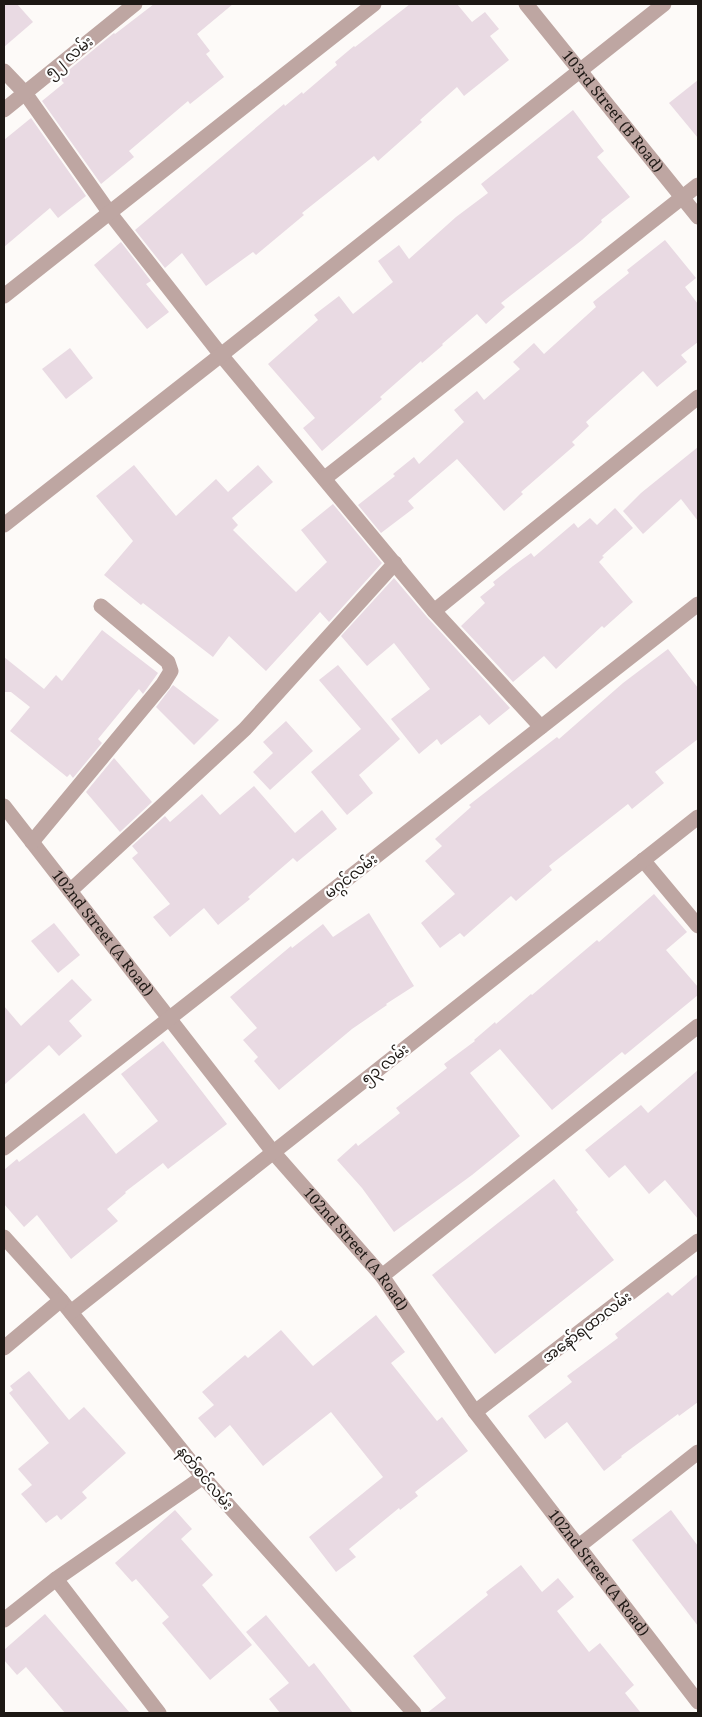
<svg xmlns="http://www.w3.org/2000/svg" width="702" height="1717" viewBox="0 0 702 1717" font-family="'Noto Serif','Noto Sans Myanmar',serif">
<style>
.building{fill:#e9dae3}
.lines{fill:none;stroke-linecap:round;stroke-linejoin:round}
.minor{stroke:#bea6a2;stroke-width:15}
.labels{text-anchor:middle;stroke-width:4.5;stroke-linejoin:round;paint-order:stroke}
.street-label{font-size:15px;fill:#1d1814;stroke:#fff}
</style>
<rect width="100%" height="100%" fill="#fdfaf8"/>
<g class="building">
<polygon points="4,4 17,4 33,22 4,47"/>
<polygon points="154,4 233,4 197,34 210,51 206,54 224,77 190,104 188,101 129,151 134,157 101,184 42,101 64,83 59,78 114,33 115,34"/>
<polygon points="410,4 457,4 472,22 485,12 499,29 490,36 509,60 464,96 457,87 420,120 422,122 378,161 374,156 302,213 304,215 256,255 253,252 206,286 182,253 165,268 135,230 284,104 285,106 302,92 303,94 337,65 335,62 354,46 355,47"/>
<polygon points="698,80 698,138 669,103"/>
<polygon points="573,110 604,151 597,157 630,197 601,220 602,222 582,240 501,303 505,307 486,324 477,314 442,344 443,345 422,363 421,361 380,397 382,399 322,451 303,428 315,418 268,364 318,320 314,315 339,296 353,314 393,282 378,261 399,245 409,259 456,217 488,193 481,184"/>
<polygon points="31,118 86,196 58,218 50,208 4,247 4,140"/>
<polygon points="665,240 696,278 685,287 698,304 698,342 681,355 687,362 657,387 643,371 586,422 589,426 572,442 575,445 521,492 523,494 504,511 457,459 408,501 414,508 381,533 358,505 395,476 393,474 414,457 419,464 464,422 454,410 477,391 484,400 520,369 513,362 534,343 544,354 596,307 593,302 629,273 627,270"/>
<polygon points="121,242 151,281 146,284 169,312 147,329 94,265"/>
<polygon points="70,348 93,378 66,399 42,369"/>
<polygon points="698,447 698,521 681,499 643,534 623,511 641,493"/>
<polygon points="134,465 176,516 216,479 228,492 258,465 273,482 232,518 238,525 233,530 296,592 327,562 301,530 333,504 382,563 329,622 320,612 266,671 229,636 213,657 143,603 141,605 104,575 133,541 96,496"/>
<polygon points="615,508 633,528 602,556 604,557 599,562 633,602 604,628 602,626 556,669 544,656 513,682 461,626 485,603 480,597 495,585 493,582 513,566 531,553 534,557 574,523 578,528 590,518 597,525"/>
<polygon points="394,578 427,617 510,708 489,725 480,715 441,745 437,739 419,754 391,719 430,689 394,643 367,666 341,636"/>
<polygon points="102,630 158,673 143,694 139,689 98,739 102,743 73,778 70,774 67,777 10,731 30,707 11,692 4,692 4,657 44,689 56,675 62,681"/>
<polygon points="668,649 698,688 698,739 655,772 664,783 632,809 628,804 549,866 552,870 516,901 511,896 464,937 460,933 440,948 421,923 455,894 425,861 442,846 435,839 471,807 469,805 557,737 559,739 623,683"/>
<polygon points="338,665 400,739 359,775 373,793 347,815 311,772 361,729 319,680"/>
<polygon points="173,685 219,720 194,745 156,707"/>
<polygon points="286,721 313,751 270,790 253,772 273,753 263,742"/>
<polygon points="114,758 152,802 120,832 86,792"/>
<polygon points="254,786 295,833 322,810 337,829 297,862 293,858 248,897 250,899 218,925 204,908 170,937 153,917 170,904 132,858 138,853 132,846 165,816 170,822 202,794 220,815"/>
<polygon points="654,894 687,932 666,950 698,987 698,995 625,1055 622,1052 552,1110 500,1049 470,1073 520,1136 472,1175 394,1232 362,1188 337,1160 356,1143 358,1146 400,1113 396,1108 447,1068 444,1064 475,1041 474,1040 495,1022 496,1024 531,994 532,995 597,940 599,942"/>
<polygon points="369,913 414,986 386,1004 387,1005 352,1029 279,1090 254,1061 258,1057 243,1040 257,1028 230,997 291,946 292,948 323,924 333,937"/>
<polygon points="54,923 80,955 58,973 31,941"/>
<polygon points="72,979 92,1000 69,1021 82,1036 59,1056 49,1045 4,1085 4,1006 21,1026"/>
<polygon points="163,1041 227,1124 168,1169 163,1163 125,1192 126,1193 107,1209 118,1221 71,1259 37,1215 24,1227 4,1204 4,1170 17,1159 19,1162 84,1113 116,1154 158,1121 121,1074"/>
<polygon points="698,1070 698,1219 665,1180 649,1194 625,1165 609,1178 585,1150 641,1105 648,1113"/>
<polygon points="554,1179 578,1210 576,1212 614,1260 495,1354 432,1275"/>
<polygon points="698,1274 698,1402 679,1416 678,1414 621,1456 622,1457 604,1471 567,1422 545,1439 528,1416 572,1382 567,1376 618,1338 615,1334 668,1292 672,1296"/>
<polygon points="376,1315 405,1352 391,1363 437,1421 442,1417 468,1451 415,1492 418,1496 400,1510 399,1508 349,1549 356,1557 336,1572 309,1537 383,1477 331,1412 263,1466 230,1425 215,1438 198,1418 214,1405 202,1392 245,1355 248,1358 281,1330 313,1366"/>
<polygon points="29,1371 69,1420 84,1407 126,1453 82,1492 87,1498 61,1520 57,1515 46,1523 21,1494 32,1485 18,1469 49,1443 9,1393 13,1390 10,1386"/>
<polygon points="175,1510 192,1529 181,1539 213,1575 202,1585 252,1645 210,1680 162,1623 169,1617 136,1579 132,1582 115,1563"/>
<polygon points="671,1510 698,1546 698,1626 632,1540"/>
<polygon points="521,1565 542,1592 558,1578 574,1597 557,1611 589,1652 600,1643 634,1685 625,1693 641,1713 427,1713 446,1698 413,1656 488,1595 486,1592"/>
<polygon points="45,1614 130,1713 65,1713 26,1667 17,1675 4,1660 4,1650"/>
<polygon points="266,1615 309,1667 314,1663 353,1713 280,1713 269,1699 289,1683 246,1632"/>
</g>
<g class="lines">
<g class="minor">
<path id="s1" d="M526,4L698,217"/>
<polyline points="4,71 25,93 109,212 221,355 434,611 541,727"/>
<polyline points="4,110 135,4"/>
<polyline points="4,296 374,4"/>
<polyline points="325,478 698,185"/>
<polyline points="4,525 221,355 664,4"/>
<polyline points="434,611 698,397"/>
<path id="s2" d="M4,806L273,1152L382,1276L475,1412L698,1702"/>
<polyline points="32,842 163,684 171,671 168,662 101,606"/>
<polyline points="643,860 698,926"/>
<polyline points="70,891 245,729 395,563"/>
<polyline points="4,1148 698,604"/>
<polyline points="4,1237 61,1300 203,1477 414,1713"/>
<polyline points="382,1276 698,1026"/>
<polyline points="71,1312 698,817"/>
<polyline points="4,1348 61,1300"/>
<polyline points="475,1412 698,1241"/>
<polyline points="579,1546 698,1452"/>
<polyline points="56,1579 159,1713"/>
<polyline points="4,1620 56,1579 203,1477"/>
</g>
</g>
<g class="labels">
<g class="street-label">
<text transform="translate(69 57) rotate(-39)" y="5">၅၂ လမ်း</text>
<text dy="5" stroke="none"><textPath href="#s1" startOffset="138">103rd Street (B Road)</textPath></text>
<text transform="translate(351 876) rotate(-38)" y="5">မဂ္ဂင်လမ်း</text>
<text dy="5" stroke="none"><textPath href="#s2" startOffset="161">102nd Street (A Road)</textPath></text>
<text transform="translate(385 1064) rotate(-38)" y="5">၅၃ လမ်း</text>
<text dy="5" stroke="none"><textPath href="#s2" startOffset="566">102nd Street (A Road)</textPath></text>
<text transform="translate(587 1327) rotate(-37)" y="5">အနော်ရထာလမ်း</text>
<text transform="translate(205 1478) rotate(50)" y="5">နတ်စင်လမ်း</text>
<text dy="5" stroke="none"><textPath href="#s2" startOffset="971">102nd Street (A Road)</textPath></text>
</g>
</g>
<rect width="702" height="1717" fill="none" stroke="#1d1814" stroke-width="10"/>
</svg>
